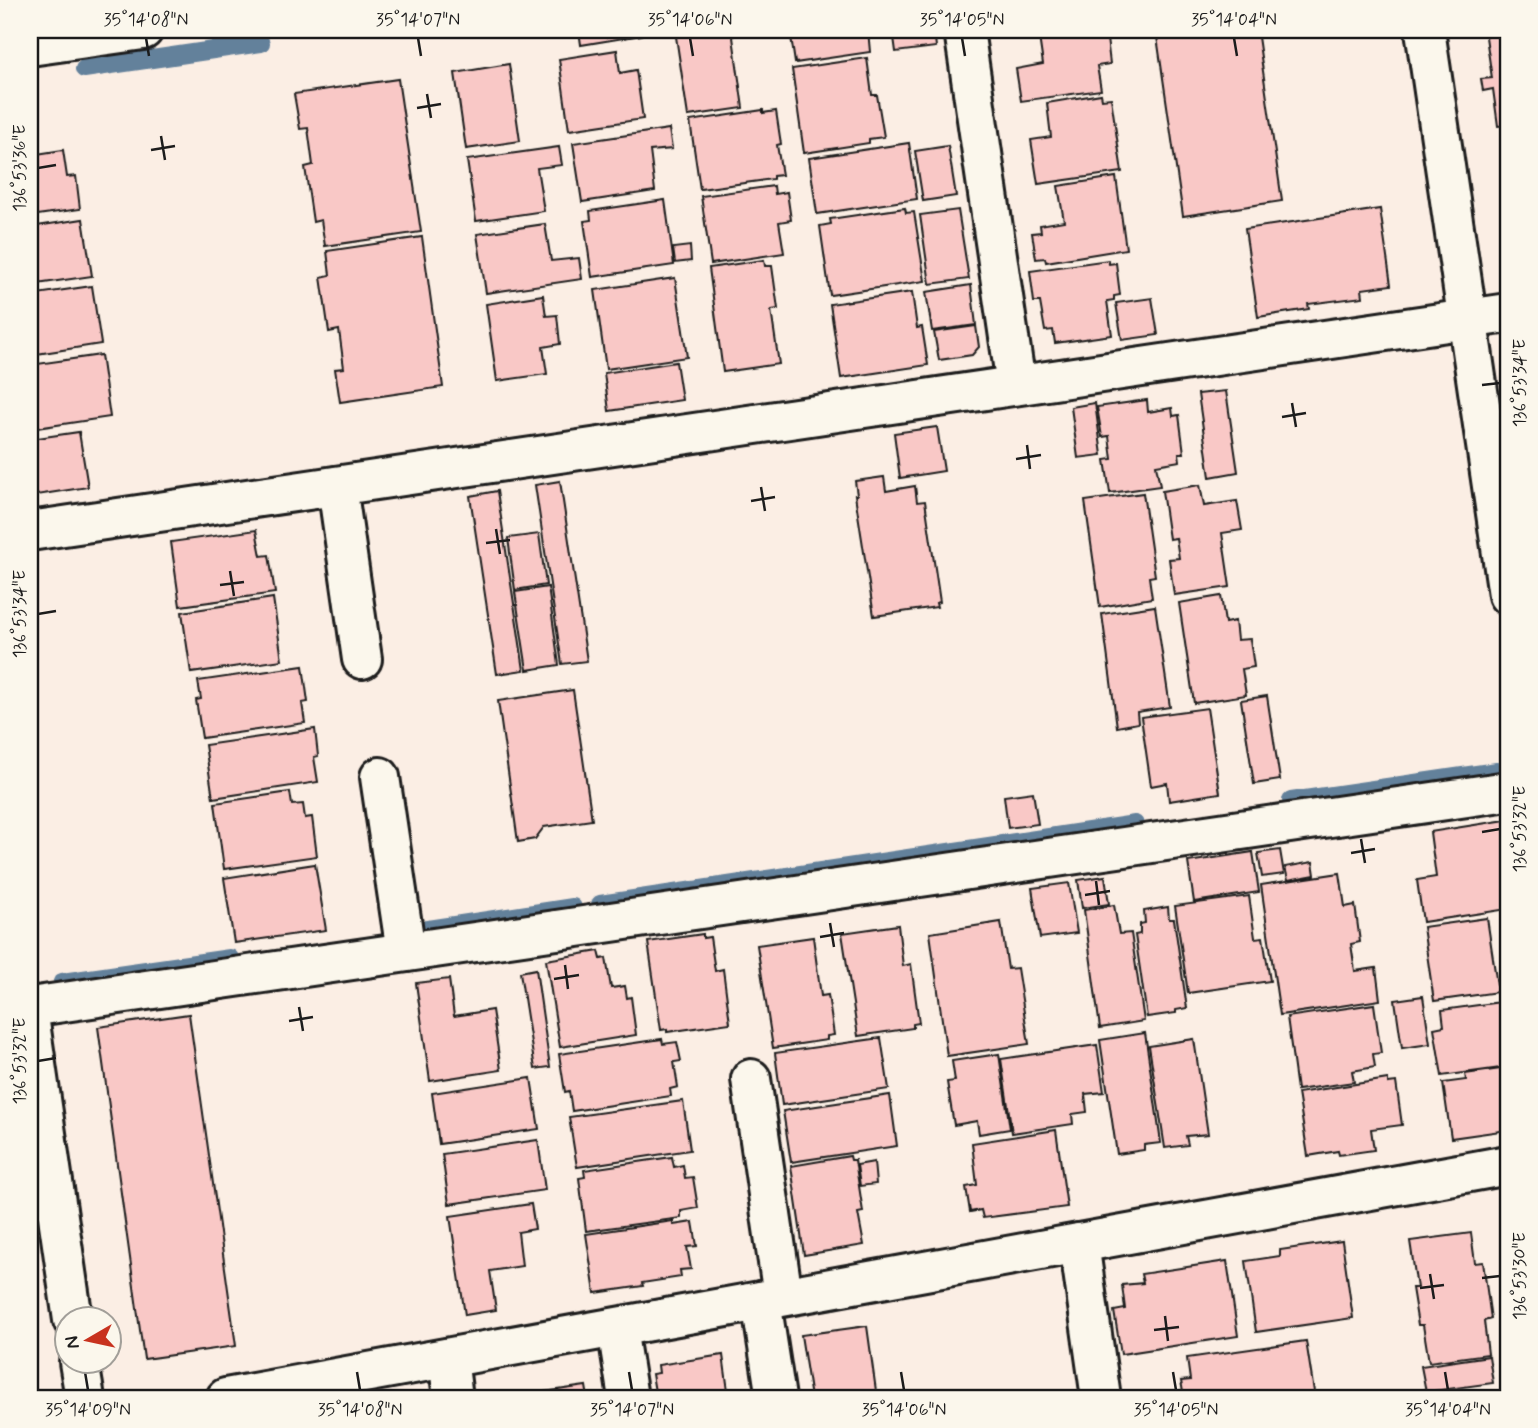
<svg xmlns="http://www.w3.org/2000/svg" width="1538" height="1428" viewBox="0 0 1538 1428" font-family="Mynerve,sans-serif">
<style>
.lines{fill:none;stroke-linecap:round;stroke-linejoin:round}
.stream{stroke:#63819b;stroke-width:18}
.building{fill:#f9c8c6;stroke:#1c1c1c;stroke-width:2}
.minor-casing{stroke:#1c1c1c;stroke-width:44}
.minor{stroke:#fbf7ec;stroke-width:38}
.ticks{fill:none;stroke:#1c1c1c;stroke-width:2.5}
.neatline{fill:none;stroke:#1c1c1c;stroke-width:2.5}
.ticks-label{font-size:18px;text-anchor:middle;fill:#1c1c1c}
</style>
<rect width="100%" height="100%" fill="#fbeee4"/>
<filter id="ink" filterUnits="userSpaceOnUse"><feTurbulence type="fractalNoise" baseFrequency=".0143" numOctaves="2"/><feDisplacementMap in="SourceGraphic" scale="14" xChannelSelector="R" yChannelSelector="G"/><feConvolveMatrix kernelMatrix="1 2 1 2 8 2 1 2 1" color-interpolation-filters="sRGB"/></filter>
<g filter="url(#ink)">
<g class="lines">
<g class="stream">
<polyline points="84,69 261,43"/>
<polyline points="1291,801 1497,771"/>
<polyline points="600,904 1135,824"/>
<polyline points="421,930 573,907"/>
<polyline points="62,982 230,958"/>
</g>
</g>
<g class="building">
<polygon points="579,30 641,30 642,35 581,45"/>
<polygon points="675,30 732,30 743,108 688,116"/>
<polygon points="790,30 868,30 870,52 795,63"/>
<polygon points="893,30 934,30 936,47 896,52"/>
<polygon points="1038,30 1106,30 1110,64 1097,66 1101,90 1021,101 1016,69 1043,64"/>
<polygon points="1156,30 1257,30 1282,201 1183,216"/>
<polygon points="1485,30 1508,30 1508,125 1498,126 1493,89 1483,91 1481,79 1492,78"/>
<polygon points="617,50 620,73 636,70 643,119 569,130 559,59"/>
<polygon points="867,58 872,95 877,95 884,137 869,139 869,143 804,153 792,69"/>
<polygon points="509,64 520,141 466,149 455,73"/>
<polygon points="398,79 421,232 325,246 321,220 313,222 305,167 313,165 308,128 300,129 294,94"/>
<polygon points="1101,94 1102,99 1111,98 1122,172 1038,184 1031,140 1051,137 1047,103"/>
<polygon points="763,110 763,113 776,111 781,144 777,145 782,175 773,176 773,179 700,189 690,121"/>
<polygon points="669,129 672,149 650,151 655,191 582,202 573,143"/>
<polygon points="909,143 917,199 817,214 809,158"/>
<polygon points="948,146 956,196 923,201 915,151"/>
<polygon points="559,147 562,165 537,168 544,211 476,221 467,160"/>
<polygon points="63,150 67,177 76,176 80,209 30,216 30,155"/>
<polygon points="1116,177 1126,249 1046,262 1045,258 1036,259 1032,233 1041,232 1040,225 1064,221 1058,186"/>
<polygon points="774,186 775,194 787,192 791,220 779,222 784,253 711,264 701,196"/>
<polygon points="665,200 674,265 592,277 584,221 591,220 590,211"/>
<polygon points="905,208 906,213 914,212 925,281 830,295 820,226 831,224 830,219"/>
<polygon points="1380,209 1391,285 1362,289 1363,297 1308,304 1309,309 1258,317 1245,229"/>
<polygon points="958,210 969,279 930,284 920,215"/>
<polygon points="83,219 92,276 30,285 30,227"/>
<polygon points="545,224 551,261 579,258 582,279 486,293 477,234"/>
<polygon points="422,237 443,387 340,402 335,369 344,368 339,330 329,332 321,277 330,275 327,251"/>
<polygon points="690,246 691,261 675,263 673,248"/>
<polygon points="764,260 765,266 772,266 778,309 771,310 779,364 723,372 709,268"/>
<polygon points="1108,260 1109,264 1116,263 1120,295 1114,296 1114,300 1107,301 1112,335 1055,343 1053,330 1045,331 1040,302 1034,302 1030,271"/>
<polygon points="675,278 687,357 606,369 595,290"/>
<polygon points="971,285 976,325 932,331 926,292"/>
<polygon points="92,286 101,344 30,355 30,295"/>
<polygon points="912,292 917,328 922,327 928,365 841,378 830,304"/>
<polygon points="543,295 546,316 557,315 560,344 543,347 547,374 497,381 486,304"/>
<polygon points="1152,298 1158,335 1122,340 1116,303"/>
<polygon points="976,326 979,347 972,355 939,360 934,332"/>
<polygon points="101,355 110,417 30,429 30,365"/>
<polygon points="676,362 682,400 609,411 604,373"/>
<polygon points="1226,391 1238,472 1210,477 1198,394"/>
<polygon points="1147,400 1148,412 1172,408 1173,416 1179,415 1184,453 1179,453 1180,461 1156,465 1160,486 1110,493 1105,460 1112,459 1109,436 1102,437 1097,407"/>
<polygon points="1095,403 1102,455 1078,458 1071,407"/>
<polygon points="937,427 944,471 900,478 894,433"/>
<polygon points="79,432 88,487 30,496 30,439"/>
<polygon points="884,477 886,491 915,486 917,502 925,501 940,602 936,603 937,607 874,616 855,495 857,495 855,481"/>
<polygon points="560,481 587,661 562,664 535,485"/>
<polygon points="1200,485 1204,506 1237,501 1242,530 1222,533 1230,587 1174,595 1169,559 1179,558 1176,538 1169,539 1162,491"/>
<polygon points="497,491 524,670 497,674 470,496"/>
<polygon points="1143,493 1155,576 1149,577 1152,598 1100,607 1085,501"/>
<polygon points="256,530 261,556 269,555 275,593 180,606 171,542"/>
<polygon points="539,534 546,585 515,590 508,538"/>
<polygon points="548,587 559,665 527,670 515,592"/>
<polygon points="1221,596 1225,623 1235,621 1237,640 1250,639 1254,667 1242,669 1246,695 1194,703 1179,603"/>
<polygon points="273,598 282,660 191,673 182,612"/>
<polygon points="1155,606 1170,707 1137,712 1138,723 1117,727 1102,614"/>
<polygon points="303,666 308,702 302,703 305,723 202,738 196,700 201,699 198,681"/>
<polygon points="573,690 592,820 544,827 535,839 518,842 498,701"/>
<polygon points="1267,696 1280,780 1254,784 1241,700"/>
<polygon points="1207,708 1220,793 1169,801 1167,783 1151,786 1141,717"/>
<polygon points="315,729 318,756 314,757 318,782 213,798 205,745"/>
<polygon points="290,792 292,805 303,804 305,818 312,817 317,856 224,869 215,803"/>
<polygon points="1033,792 1038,824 1008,828 1004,796"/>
<polygon points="1506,820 1508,833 1508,909 1423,922 1417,880 1436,877 1430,832"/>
<polygon points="1280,850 1284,874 1262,877 1258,853"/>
<polygon points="1253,852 1259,892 1194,902 1188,862"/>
<polygon points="1313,862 1315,875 1288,880 1285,867"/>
<polygon points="315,864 326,930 234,943 224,878"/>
<polygon points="1340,873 1345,907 1355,905 1360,942 1351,944 1355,971 1376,968 1380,1000 1280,1015 1261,885"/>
<polygon points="1105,876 1109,904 1082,908 1078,880"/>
<polygon points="1069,883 1077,933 1040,938 1032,888"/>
<polygon points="1249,896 1255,938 1263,937 1270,981 1188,993 1175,906"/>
<polygon points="1114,905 1119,934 1131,933 1144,1021 1100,1028 1084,910"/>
<polygon points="1168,907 1169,919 1174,919 1187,1008 1176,1010 1176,1013 1147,1017 1135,935 1140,934 1140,924 1145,923 1144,911"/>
<polygon points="1487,918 1498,992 1434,1001 1423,927"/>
<polygon points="1001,922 1008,969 1017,968 1029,1044 947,1056 930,933"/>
<polygon points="898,925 903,966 911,964 919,1023 913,1024 913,1028 858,1036 842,933"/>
<polygon points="703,934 703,938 710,937 715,971 723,969 730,1023 667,1032 667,1029 661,1030 648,942"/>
<polygon points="813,937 821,996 828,995 834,1035 827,1036 827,1040 773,1048 757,945"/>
<polygon points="599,951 601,959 606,958 611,988 625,986 627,998 631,997 636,1035 560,1047 546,960"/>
<polygon points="536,969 550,1067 535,1069 520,972"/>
<polygon points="449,979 454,1016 492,1010 501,1070 430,1081 416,983"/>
<polygon points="1423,996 1430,1044 1402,1048 1395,1000"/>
<polygon points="1508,1001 1508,1067 1442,1076 1434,1028 1444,1026 1442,1010"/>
<polygon points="1374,1004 1381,1053 1373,1054 1375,1067 1352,1071 1354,1082 1297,1090 1287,1017"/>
<polygon points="189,1014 236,1346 144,1359 98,1027"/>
<polygon points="1145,1033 1161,1143 1144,1145 1144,1150 1117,1154 1100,1040"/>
<polygon points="881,1038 889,1089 782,1105 775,1053"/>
<polygon points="662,1039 663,1044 677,1042 681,1061 674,1062 678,1087 670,1089 671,1096 572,1111 569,1091 565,1092 559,1054"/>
<polygon points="1194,1039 1208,1134 1186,1136 1188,1145 1165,1148 1149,1046"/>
<polygon points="1097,1045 1104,1092 1085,1094 1087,1112 1072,1114 1073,1124 1012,1133 1001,1059"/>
<polygon points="999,1054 1010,1129 979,1134 977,1121 954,1125 947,1082 955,1081 952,1061"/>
<polygon points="1508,1068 1508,1130 1451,1138 1443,1083 1466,1080 1465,1074"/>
<polygon points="531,1078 539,1129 439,1144 432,1093"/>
<polygon points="1388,1079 1388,1083 1396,1082 1402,1125 1371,1129 1374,1150 1339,1155 1338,1151 1308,1156 1298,1093"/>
<polygon points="890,1095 897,1146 791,1162 783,1111"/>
<polygon points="683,1101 690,1150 577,1167 569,1117"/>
<polygon points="1056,1130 1067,1207 983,1218 981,1210 970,1212 966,1187 977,1185 972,1143"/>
<polygon points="538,1140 545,1190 449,1204 442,1154"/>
<polygon points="850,1156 851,1160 855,1160 863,1212 858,1213 864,1245 804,1255 791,1166"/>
<polygon points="672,1157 674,1167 683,1165 685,1178 693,1177 698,1208 681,1211 681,1218 586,1231 579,1178 585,1177 584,1170"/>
<polygon points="874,1162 876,1184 860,1186 857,1165"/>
<polygon points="531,1204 535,1229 518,1232 522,1266 490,1271 496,1310 465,1315 450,1216"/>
<polygon points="673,1221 673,1225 693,1222 697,1246 687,1247 691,1269 680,1270 681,1277 642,1283 643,1286 595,1293 586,1234"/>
<polygon points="1471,1233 1475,1263 1483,1262 1491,1319 1484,1321 1488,1354 1429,1362 1423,1325 1418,1325 1412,1288 1417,1288 1410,1241"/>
<polygon points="1342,1241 1353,1318 1256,1332 1246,1261 1280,1256 1280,1250"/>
<polygon points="1227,1261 1238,1336 1121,1354 1114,1311 1125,1309 1122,1285 1143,1283 1141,1274"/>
<polygon points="867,1326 877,1398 811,1398 801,1335"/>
<polygon points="1306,1341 1315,1398 1184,1398 1181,1381 1190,1380 1187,1358"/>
<polygon points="723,1355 729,1398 656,1398 652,1374 659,1373 658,1365"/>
<polygon points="1489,1356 1493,1383 1426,1392 1421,1366"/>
<polygon points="586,1386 588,1398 537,1398 536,1393"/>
</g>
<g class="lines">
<defs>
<g id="minor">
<polyline points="964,30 1016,385"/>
<polyline points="1425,30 1508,595"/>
<polyline points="30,46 143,30"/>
<polyline points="337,486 362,659"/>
<polyline points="30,531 1508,313"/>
<polyline points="380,777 406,952"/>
<polyline points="30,1007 1508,791"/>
<polyline points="30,1023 73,1320"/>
<polyline points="751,1079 783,1296"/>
<polyline points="1079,1243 1101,1398"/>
<polyline points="761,1301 776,1398"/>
<polyline points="617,1328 628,1398"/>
<polyline points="448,1358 453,1398"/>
<polyline points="79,1362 85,1398"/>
<polyline points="226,1398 1508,1165"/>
</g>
</defs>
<use href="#minor" class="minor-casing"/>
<use href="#minor" class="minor"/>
</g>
</g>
<path class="ticks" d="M146,38L149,56M418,38L421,56M690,38L693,56M962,38L965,56M1234,38L1237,56M427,94L431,118M417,108L441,104M161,136L165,160M151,150L175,146M38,168L56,165M1482,385L1500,383M1292,403L1296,427M1282,417L1306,413M1027,445L1030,469M1016,459L1041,455M761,487L765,511M751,501L775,497M496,529L500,554M486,543L510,540M230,571L234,596M220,585L244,582M38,614L56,611M1482,832L1500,829M1361,839L1365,863M1351,853L1375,849M1096,881L1099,905M1085,895L1110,891M830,923L834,947M820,937L844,933M565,965L568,989M554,979L579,975M299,1007L303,1031M289,1021L313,1017M38,1061L56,1058M1430,1274L1434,1299M1482,1278L1500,1276M1420,1288L1444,1285M1165,1316L1168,1341M1154,1330L1179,1327M85,1372L88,1390M357,1372L360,1390M629,1372L632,1390M901,1372L904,1390M1173,1372L1176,1390M1445,1372L1448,1390"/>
<rect width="1538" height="1428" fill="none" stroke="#fbf7ec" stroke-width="77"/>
<g transform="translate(88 1340) rotate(261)"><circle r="33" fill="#fbf7ec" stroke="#a29f99" stroke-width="2"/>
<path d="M0-5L12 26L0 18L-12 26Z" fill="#c8321e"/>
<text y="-10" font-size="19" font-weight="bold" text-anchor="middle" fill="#1c1c1c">N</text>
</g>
<rect x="38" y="38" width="1462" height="1352" class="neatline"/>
<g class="ticks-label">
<text x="146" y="25">35°14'08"N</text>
<text x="418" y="25">35°14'07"N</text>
<text x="690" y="25">35°14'06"N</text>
<text x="962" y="25">35°14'05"N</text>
<text x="1234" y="25">35°14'04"N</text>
<text transform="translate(19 168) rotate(-90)" y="6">136°53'36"E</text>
<text transform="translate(1519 383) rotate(-90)" y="6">136°53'34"E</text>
<text transform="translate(19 614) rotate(-90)" y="6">136°53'34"E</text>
<text transform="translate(1519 829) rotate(-90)" y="6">136°53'32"E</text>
<text transform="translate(19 1061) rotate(-90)" y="6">136°53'32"E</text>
<text transform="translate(1519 1276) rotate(-90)" y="6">136°53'30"E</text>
<text x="88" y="1415">35°14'09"N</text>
<text x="360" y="1415">35°14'08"N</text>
<text x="632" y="1415">35°14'07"N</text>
<text x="904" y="1415">35°14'06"N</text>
<text x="1176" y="1415">35°14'05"N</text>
<text x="1448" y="1415">35°14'04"N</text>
</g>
</svg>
